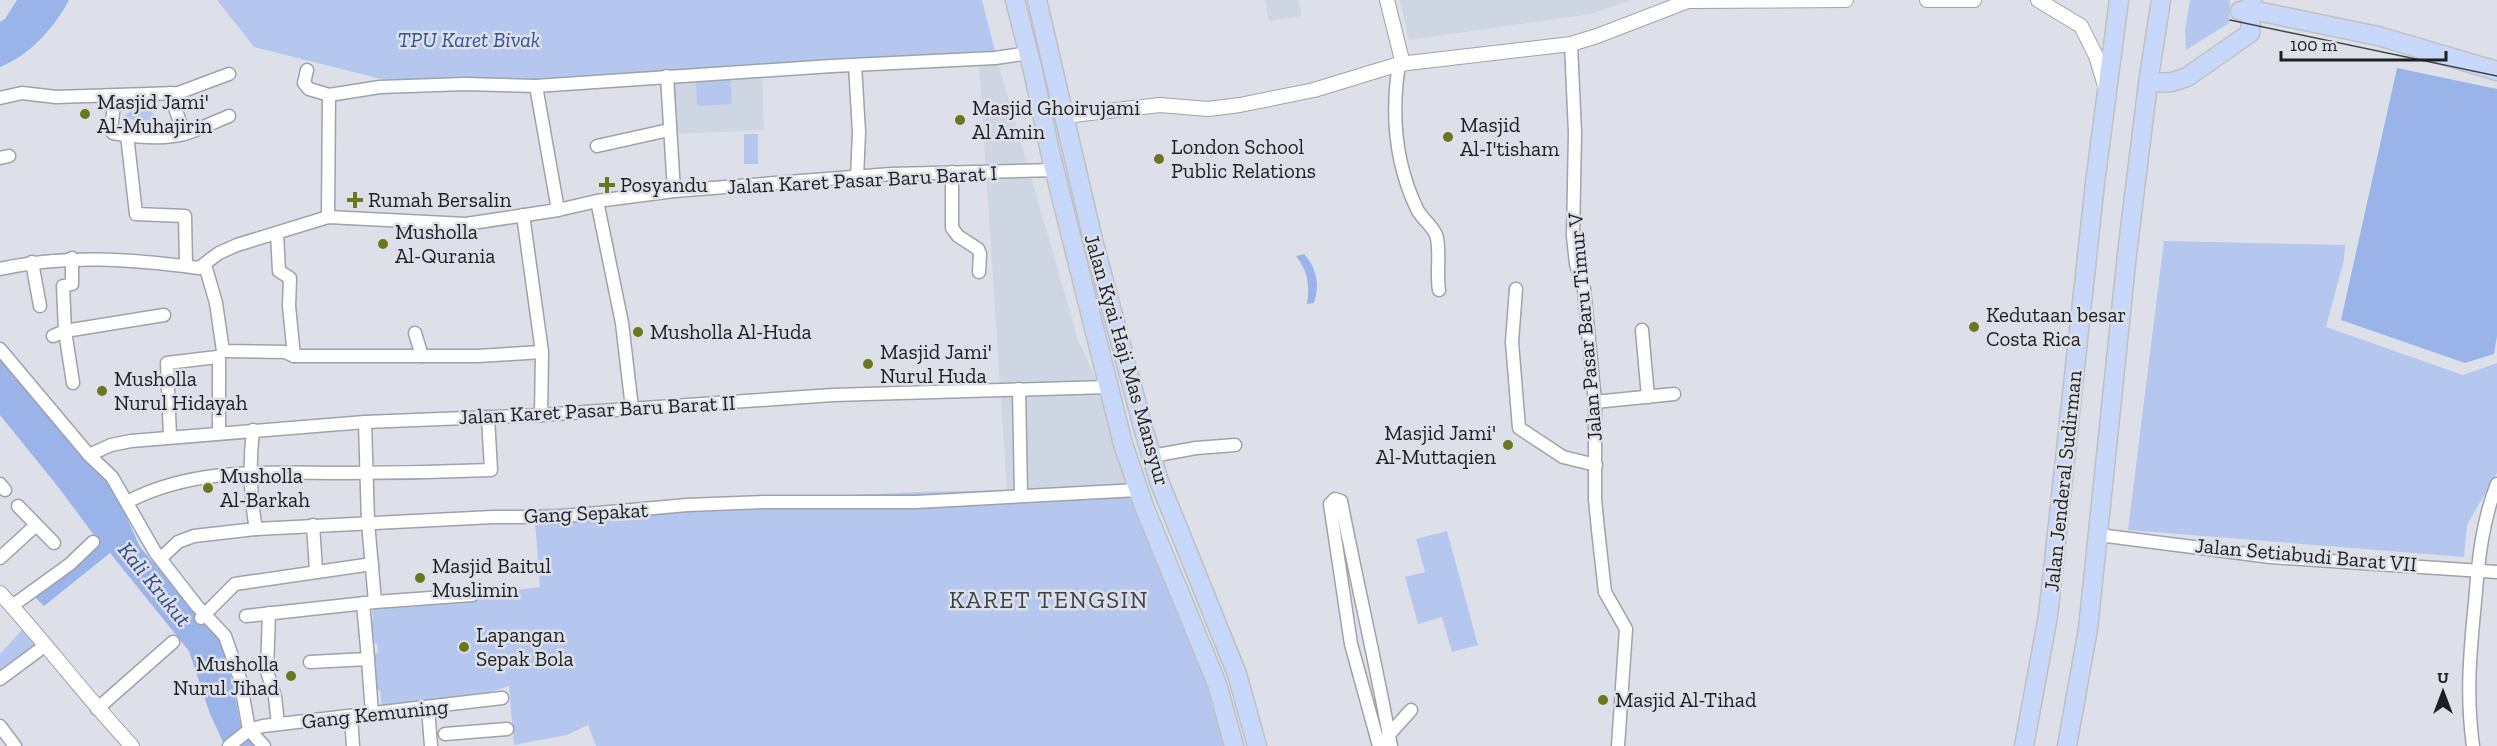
<svg xmlns="http://www.w3.org/2000/svg" width="2497" height="746" viewBox="0 0 2497 746" font-family="'Zilla Slab',serif">
<style>
.built{fill:#ced5e3}
.green{fill:#b5c7ee}
.water{fill:#9ab4ea}
.lines{fill:none;stroke-linecap:round;stroke-linejoin:round}
.minor-casing{stroke:#9ea2a9;stroke-width:15}
.tertiary-casing{stroke:#9ea2a9;stroke-width:16}
.primary-casing{stroke:#c0c0c1;stroke-width:21}
.minor{stroke:#fff;stroke-width:12}
.tertiary{stroke:#fff;stroke-width:14}
.primary{stroke:#c7d8fa;stroke-width:18}
.tram{stroke:#414347;stroke-width:1.5}
.poi-dot{fill:#6d751e;stroke:#dde0e8;stroke-width:2}
.labels{text-anchor:middle;stroke-width:5;stroke-linejoin:round;paint-order:stroke}
.park-label{font-size:21px;font-style:italic;fill:#355193;stroke:#dde0e8}
.poi-label{font-size:21px;fill:#1e1f22;stroke:#dde0e8;text-anchor:start}
.street-label{font-size:21px;fill:#1e1f22;stroke:#dde0e8}
.water-label{font-size:22px;font-style:italic;fill:#2d4889;stroke:#dde0e8}
.quarter-label{font-size:24px;letter-spacing:1.5px;fill:#3f4249;stroke:#dde0e8}
</style>
<rect width="100%" height="100%" fill="#dde0e8"/>
<g class="built">
<polygon points="1265,0 1299,0 1301,16 1269,21"/>
<polygon points="1400,0 1631,0 1591,14 1409,40"/>
<polygon points="998,63 1078,340 1145,487 1007,491 979,64"/>
<polygon points="762,74 764,130 672,134 670,78"/>
</g>
<g class="green">
<polygon points="217,0 982,0 996,55 529,80 403,82 377,78 254,47"/>
<polygon points="2190,0 2230,0 2229,23 2186,50 2185,31"/>
<polygon points="731,79 732,104 697,106 696,80"/>
<polygon points="146,98 159,127 123,117"/>
<rect x="744" y="134" width="14" height="30"/>
<polygon points="2164,241 2345,245 2344,260 2326,327 2463,375 2497,363 2497,473 2467,525 2464,557 2128,530"/>
<polygon points="1145,487 1228,746 596,746 588,725 567,735 514,745 509,686 466,700 382,708 380,690 373,690 370,654 378,653 377,643 371,644 369,619 373,618 372,611 382,607 540,587 534,509 921,492"/>
<polygon points="1447,531 1478,645 1452,652 1442,617 1418,624 1405,577 1425,572 1416,539"/>
<polygon points="22,630 37,646 0,674 0,654"/>
</g>
<g class="water">
<path d="M17,0H69C54,28 30,55 0,67V22L5,19Z"/>
<polygon points="2397,68 2497,89 2497,336 2494,354 2465,363 2341,320"/>
<path d="M1304,254C1317,268 1320,285 1314,303L1307,304C1310,286 1308,271 1296,256Z"/>
<polygon points="0,352 116,494 140,547 225,647 241,727 256,746 225,746 210,714 189,651 110,553 44,606 35,597 99,542 59,488 0,415"/>
</g>
<g class="lines">
<defs>
<g id="minor">
<polyline points="1571,44 1575,133 1573,236 1576,264 1584,289 1595,402 1595,499 1598,530 1605,592 1626,629 1618,746"/>
<path d="M1399,64C1391,114 1395,163 1417,209C1421,218 1432,225 1436,235C1441,247 1436,275 1439,290"/>
<polyline points="855,65 859,132 857,178"/>
<polyline points="307,70 304,83 309,89 329,95 380,87 465,84 536,86 832,66 995,58 1029,53"/>
<polyline points="667,76 674,191"/>
<polyline points="536,86 558,210"/>
<polyline points="170,93 184,134"/>
<path d="M115,96L111,130L113,133C136,137 162,140 184,134C199,130 214,122 229,116"/>
<polyline points="0,98 22,93 56,97 178,93 229,74"/>
<polyline points="127,135 136,214 185,216 186,266"/>
<polyline points="597,146 669,130"/>
<polyline points="0,158 9,156"/>
<polyline points="952,172 952,228 958,236 978,249 980,254 979,272"/>
<polyline points="597,201 622,323 632,408"/>
<polyline points="523,215 542,352 541,415"/>
<polyline points="328,217 329,95"/>
<polyline points="277,233 279,271 290,278 289,306 294,356"/>
<polyline points="72,258 72,284 63,286 65,331 73,383"/>
<polyline points="32,262 40,306"/>
<polyline points="205,265 216,303 223,351 285,352 294,356 478,356 542,352"/>
<path d="M0,269C67,254 131,259 199,268L219,253L237,245L328,217L466,224L558,210L597,201L674,191L891,174L1055,170"/>
<polyline points="1516,289 1512,342 1519,428 1563,457 1596,465"/>
<polyline points="1642,330 1648,397"/>
<polyline points="415,333 422,356"/>
<polyline points="53,336 65,331 164,315"/>
<polyline points="0,349 89,455 112,477 155,552 197,606 225,636 240,679 249,730 264,746"/>
<polyline points="1019,389 1021,496"/>
<polyline points="1595,402 1674,394"/>
<polyline points="365,422 368,522 375,602"/>
<path d="M253,430C249,464 250,496 256,529"/>
<polyline points="170,437 167,363 217,357 219,359 219,433"/>
<polyline points="89,455 111,445 131,441 365,422 541,415 833,395 1108,387"/>
<polyline points="1152,456 1196,448 1235,445"/>
<polyline points="0,484 5,490"/>
<path d="M127,502C195,466 271,473 345,473C394,473 442,472 491,470L488,417"/>
<polyline points="18,506 54,543"/>
<polyline points="313,525 316,570"/>
<polyline points="2099,535 2271,557 2497,572"/>
<polyline points="0,558 36,525"/>
<polyline points="160,559 178,542 194,536 256,529 493,517 554,517 687,505 764,502 916,502 1138,490"/>
<polyline points="12,606 70,564 93,542"/>
<polyline points="269,613 267,671 275,697 278,724"/>
<polyline points="246,616 375,602 472,595"/>
<polyline points="201,618 235,584 372,564"/>
<polyline points="368,659 372,714"/>
<polyline points="310,662 368,659 363,603"/>
<polyline points="0,679 46,645"/>
<polyline points="428,708 431,746"/>
<polyline points="97,709 173,642"/>
<polyline points="351,716 353,746"/>
<polyline points="0,726 15,746"/>
<polyline points="445,734 507,729"/>
<polyline points="1386,738 1411,710"/>
<polyline points="229,746 249,730 263,726 502,698"/>
<path d="M1379,746L1351,644L1330,504L1335,499L1341,501C1357,583 1376,664 1391,746"/>
<path d="M2473,746C2466,696 2470,652 2475,602C2478,563 2482,521 2497,484"/>
</g>
<g id="tertiary">
<polyline points="1387,0 1403,64"/>
<polyline points="1927,0 1974,0"/>
<polyline points="2038,0 2081,26 2096,56 2106,89"/>
<polyline points="1064,116 1160,105 1208,109 1240,105 1314,90 1399,64 1571,44 1597,36 1688,1 1846,0"/>
<path d="M0,593C46,643 86,697 132,746"/>
</g>
<g id="primary">
<polyline points="1015,0 1033,71 1051,156 1123,444 1145,509 1217,684 1234,746"/>
<polyline points="1037,0 1093,240 1144,431 1159,481 1237,674 1257,746"/>
<polyline points="2240,11 2252,10 2378,36 2497,71"/>
<polyline points="2148,83 2172,82 2187,77 2250,33 2252,0"/>
<polyline points="2024,746 2048,616 2095,183 2119,0"/>
<polyline points="2067,746 2088,629 2127,254 2148,83 2161,0"/>
</g>
</defs>
<use href="#minor" class="minor-casing"/>
<use href="#tertiary" class="tertiary-casing"/>
<use href="#primary" class="primary-casing"/>
<use href="#minor" class="minor"/>
<use href="#tertiary" class="tertiary"/>
<use href="#primary" class="primary"/>
<polyline class="tram" points="2230,20 2497,76"/>
</g>
<g class="poi-dot">
<circle cx="85" cy="114" r="6"/>
<circle cx="960" cy="120" r="6"/>
<circle cx="1448" cy="137" r="6"/>
<circle cx="1159" cy="159" r="6"/>
<path d="M604 176h6v6h6v6h-6v6h-6v-6h-6v-6h6z"/>
<path d="M352 191h6v6h6v6h-6v6h-6v-6h-6v-6h6z"/>
<circle cx="383" cy="244" r="6"/>
<circle cx="1974" cy="327" r="6"/>
<circle cx="638" cy="332" r="6"/>
<circle cx="868" cy="364" r="6"/>
<circle cx="102" cy="391" r="6"/>
<circle cx="1508" cy="445" r="6"/>
<circle cx="208" cy="488" r="6"/>
<circle cx="420" cy="578" r="6"/>
<circle cx="464" cy="647" r="6"/>
<circle cx="291" cy="676" r="6"/>
<circle cx="1603" cy="700" r="6"/>
</g>
<g class="labels">
<g class="park-label">
<text x="469" y="47">TPU Karet Bivak</text>
</g>
<g class="poi-label">
<text x="97" y="109">Masjid Jami'<tspan x="97" dy="24">Al-Muhajirin</tspan></text>
<text x="972" y="115">Masjid Ghoirujami<tspan x="972" dy="24">Al Amin</tspan></text>
<text x="1460" y="132">Masjid<tspan x="1460" dy="24">Al-I'tisham</tspan></text>
<text x="1171" y="154">London School<tspan x="1171" dy="24">Public Relations</tspan></text>
<text x="620" y="192">Posyandu</text>
<text x="368" y="207">Rumah Bersalin</text>
<text x="395" y="239">Musholla<tspan x="395" dy="24">Al-Qurania</tspan></text>
<text x="1986" y="322">Kedutaan besar<tspan x="1986" dy="24">Costa Rica</tspan></text>
<text x="650" y="339">Musholla Al-Huda</text>
<text x="880" y="359">Masjid Jami'<tspan x="880" dy="24">Nurul Huda</tspan></text>
<text x="114" y="386">Musholla<tspan x="114" dy="24">Nurul Hidayah</tspan></text>
<text x="1496" y="440" text-anchor="end">Masjid Jami'<tspan x="1496" dy="24">Al-Muttaqien</tspan></text>
<text x="220" y="483">Musholla<tspan x="220" dy="24">Al-Barkah</tspan></text>
<text x="432" y="573">Masjid Baitul<tspan x="432" dy="24">Muslimin</tspan></text>
<text x="476" y="642">Lapangan<tspan x="476" dy="24">Sepak Bola</tspan></text>
<text x="279" y="671" text-anchor="end">Musholla<tspan x="279" dy="24">Nurul Jihad</tspan></text>
<text x="1615" y="707">Masjid Al-Tihad</text>
</g>
<g class="street-label">
<text transform="translate(862 180) rotate(-3)" y="7">Jalan Karet Pasar Baru Barat I</text>
<text transform="translate(1585 327) rotate(-95)" y="7">Jalan Pasar Baru Timur V</text>
<text transform="translate(1127 360) rotate(74)" y="7">Jalan Kyai Haji Mas Mansyur</text>
<text transform="translate(597 410) rotate(-3)" y="7">Jalan Karet Pasar Baru Barat II</text>
<text transform="translate(2063 481) rotate(-84)" y="7">Jalan Jenderal Sudirman</text>
<text transform="translate(586 513) rotate(-3)" y="7">Gang Sepakat</text>
<text transform="translate(2306 555) rotate(5)" y="7">Jalan Setiabudi Barat VII</text>
<text transform="translate(375 714) rotate(-6)" y="7">Gang Kemuning</text>
</g>
<g class="water-label">
<text transform="translate(155 584) rotate(51)" y="8">Kali Krukut</text>
</g>
<g class="quarter-label">
<text x="1049" y="608">KARET TENGSIN</text>
</g>
</g>
<g transform="translate(2443 692)" stroke="#dde0e8" stroke-width="4.5" paint-order="stroke">
<path d="M0-4.5L10 22L0 15L-10 22Z" fill="#1e1f22"/>
<text y="-9" font-size="16" font-weight="bold" text-anchor="middle" fill="#1e1f22">U</text>
</g>
<path d="M2281 51v9h165v-9" fill="none" stroke="#1e1f22" stroke-width="3"/>
<text x="2290" y="51" font-size="18" fill="#1e1f22" stroke="#dde0e8" stroke-width="4.5" paint-order="stroke">100 m</text>
</svg>
